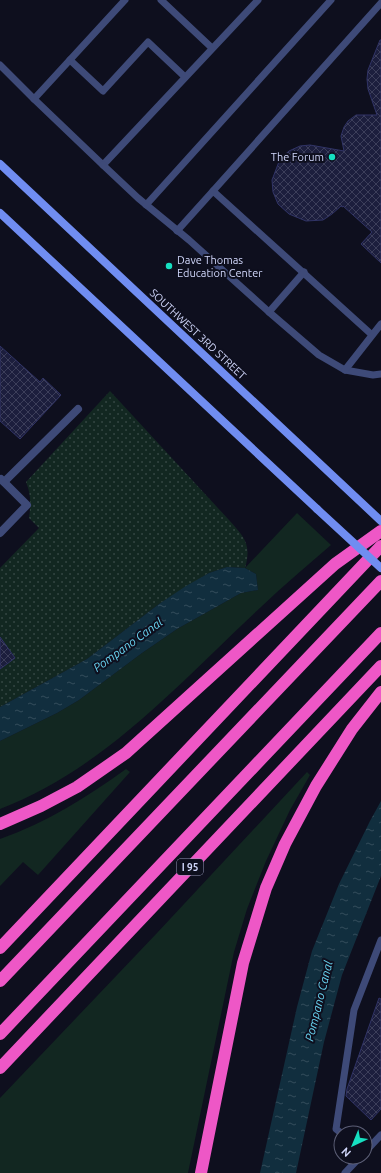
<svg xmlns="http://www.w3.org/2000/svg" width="381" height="1173" viewBox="0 0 381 1173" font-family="Ubuntu,sans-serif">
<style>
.green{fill:#122721}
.park{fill:url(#park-dots)}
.water{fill:url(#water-ripples)}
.building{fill:url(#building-cross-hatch);stroke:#303366}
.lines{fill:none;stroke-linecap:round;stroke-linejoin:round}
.lane{stroke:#3e4a78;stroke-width:7}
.street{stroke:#3e4a78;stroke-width:8}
.secondary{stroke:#708df1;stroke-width:8}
.highway{stroke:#ee57c6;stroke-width:12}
.secondary-bridge{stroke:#708df1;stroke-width:8}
.poi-dot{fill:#16e0c1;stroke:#0e0f1e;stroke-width:1.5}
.labels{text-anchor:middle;stroke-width:4;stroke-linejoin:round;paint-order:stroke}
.shield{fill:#0e0f1e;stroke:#969ab8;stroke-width:1}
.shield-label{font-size:10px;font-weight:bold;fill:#d0d6fa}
.poi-label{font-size:11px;fill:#d0d6fa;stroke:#0e0f1e;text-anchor:end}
.street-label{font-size:11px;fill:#d0d6fa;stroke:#0e0f1e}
.water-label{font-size:12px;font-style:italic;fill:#68d3f0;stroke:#0e0f1e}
</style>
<defs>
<pattern id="park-dots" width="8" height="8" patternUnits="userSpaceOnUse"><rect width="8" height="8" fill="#122721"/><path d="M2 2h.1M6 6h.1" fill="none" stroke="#334642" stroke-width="1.8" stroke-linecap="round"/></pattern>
<pattern id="water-ripples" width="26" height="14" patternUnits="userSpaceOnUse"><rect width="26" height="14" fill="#112e3e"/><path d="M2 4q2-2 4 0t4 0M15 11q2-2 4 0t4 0" fill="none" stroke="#334c5b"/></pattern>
<pattern id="building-cross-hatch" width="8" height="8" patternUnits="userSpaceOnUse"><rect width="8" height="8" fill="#1c1e3d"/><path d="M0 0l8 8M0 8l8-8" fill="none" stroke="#3c3e5a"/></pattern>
</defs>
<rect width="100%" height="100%" fill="#0e0f1e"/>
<g class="green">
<path d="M297,513L331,545C308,565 284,585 261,607C181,681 105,769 0,809V741L57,713L79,700L142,653L177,629L241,593L258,590L256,574L245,568Z"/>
<path d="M126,769L130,772L38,875L23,862L0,886V839C46,823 87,797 126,769Z"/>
<polygon points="307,772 310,775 290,810 266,861 247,909 234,952 188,1173 0,1173 0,1098 157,933"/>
</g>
<path class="park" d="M110,391L229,520C244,537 252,544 245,568L227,567L209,573L159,604L87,659L0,707V568L39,528L29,518C31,505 31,494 26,482Z"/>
<g class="water">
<polygon points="227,567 245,568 256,574 258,590 241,593 177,629 142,653 79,700 57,713 0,741 0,707 87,659 159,604 186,586 209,573"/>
<polygon points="381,801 381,876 342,975 324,1042 296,1173 260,1173 297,1007 312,951 339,884 370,821"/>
</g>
<g class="building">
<polygon points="380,40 381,40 381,263 361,244 372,232 343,206 343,207 341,206 332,214 323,220 306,221 289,214 278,204 273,192 272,180 280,159 289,151 300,146 310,145 344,151 341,136 344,127 348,121 356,115 377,115 368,89 367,79 368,70"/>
<polygon points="0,346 40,382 43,378 61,395 20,439 0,421"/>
<polygon points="0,637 15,658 0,669"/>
<polygon points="379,998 381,999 381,1109 371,1120 346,1096 347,1089"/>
</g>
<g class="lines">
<g class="lane">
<polyline points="161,0 212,48"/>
<polyline points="70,60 103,91 148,42 185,77"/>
<polyline points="0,65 34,99 125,0"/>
<polyline points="34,99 103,165 258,0"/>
<polyline points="103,165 138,198 189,240 269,312 319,355 345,370 373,375 381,374"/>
<polyline points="213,191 381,3"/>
<polyline points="146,205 331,0"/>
<polyline points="177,231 213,191 371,334"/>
<polyline points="269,312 304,272"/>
<polyline points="345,370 381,324"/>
<polyline points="341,1133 336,1129 354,1010 381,940"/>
<polyline points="365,1152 381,1135"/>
<polyline points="345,1173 360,1157"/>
</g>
<g class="street">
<polyline points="4,482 78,409"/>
<polyline points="0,533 27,505 1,479"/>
</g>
<g class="secondary">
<polyline points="0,164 381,521"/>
<polyline points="0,213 317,509"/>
</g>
<g class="highway">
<polyline points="0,824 41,806 77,787 126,753 335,564 381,531"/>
<polyline points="0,948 381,546"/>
<polyline points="0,981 381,581"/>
<polyline points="0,1034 381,633"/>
<polyline points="0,1068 381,666"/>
<polyline points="201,1173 243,963 266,888 285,844 316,786 352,729 381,692"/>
</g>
<polyline class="secondary-bridge" points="317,509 381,568"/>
</g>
<g class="poi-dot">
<circle cx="332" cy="157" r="4"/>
<circle cx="169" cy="266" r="4"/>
</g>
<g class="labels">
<rect class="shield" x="177" y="859" width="26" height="16" rx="3"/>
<g class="shield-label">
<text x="190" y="871">I 95</text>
</g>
<g class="poi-label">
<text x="324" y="161">The Forum</text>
<text x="177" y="264" text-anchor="start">Dave Thomas<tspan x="177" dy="13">Education Center</tspan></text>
</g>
<g class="street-label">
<text transform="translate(198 334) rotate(43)" y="4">SOUTHWEST 3RD STREET</text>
</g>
<g class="water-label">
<text transform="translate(128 645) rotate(-36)" y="4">Pompano Canal</text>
<text transform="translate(319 1001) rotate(-76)" y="4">Pompano Canal</text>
</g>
</g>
<g transform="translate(353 1145) rotate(224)"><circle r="19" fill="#0e0f1e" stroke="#5c5f76"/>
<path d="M0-3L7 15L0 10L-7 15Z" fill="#16e0c1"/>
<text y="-6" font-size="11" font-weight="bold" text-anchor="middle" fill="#d0d6fa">N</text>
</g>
</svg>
